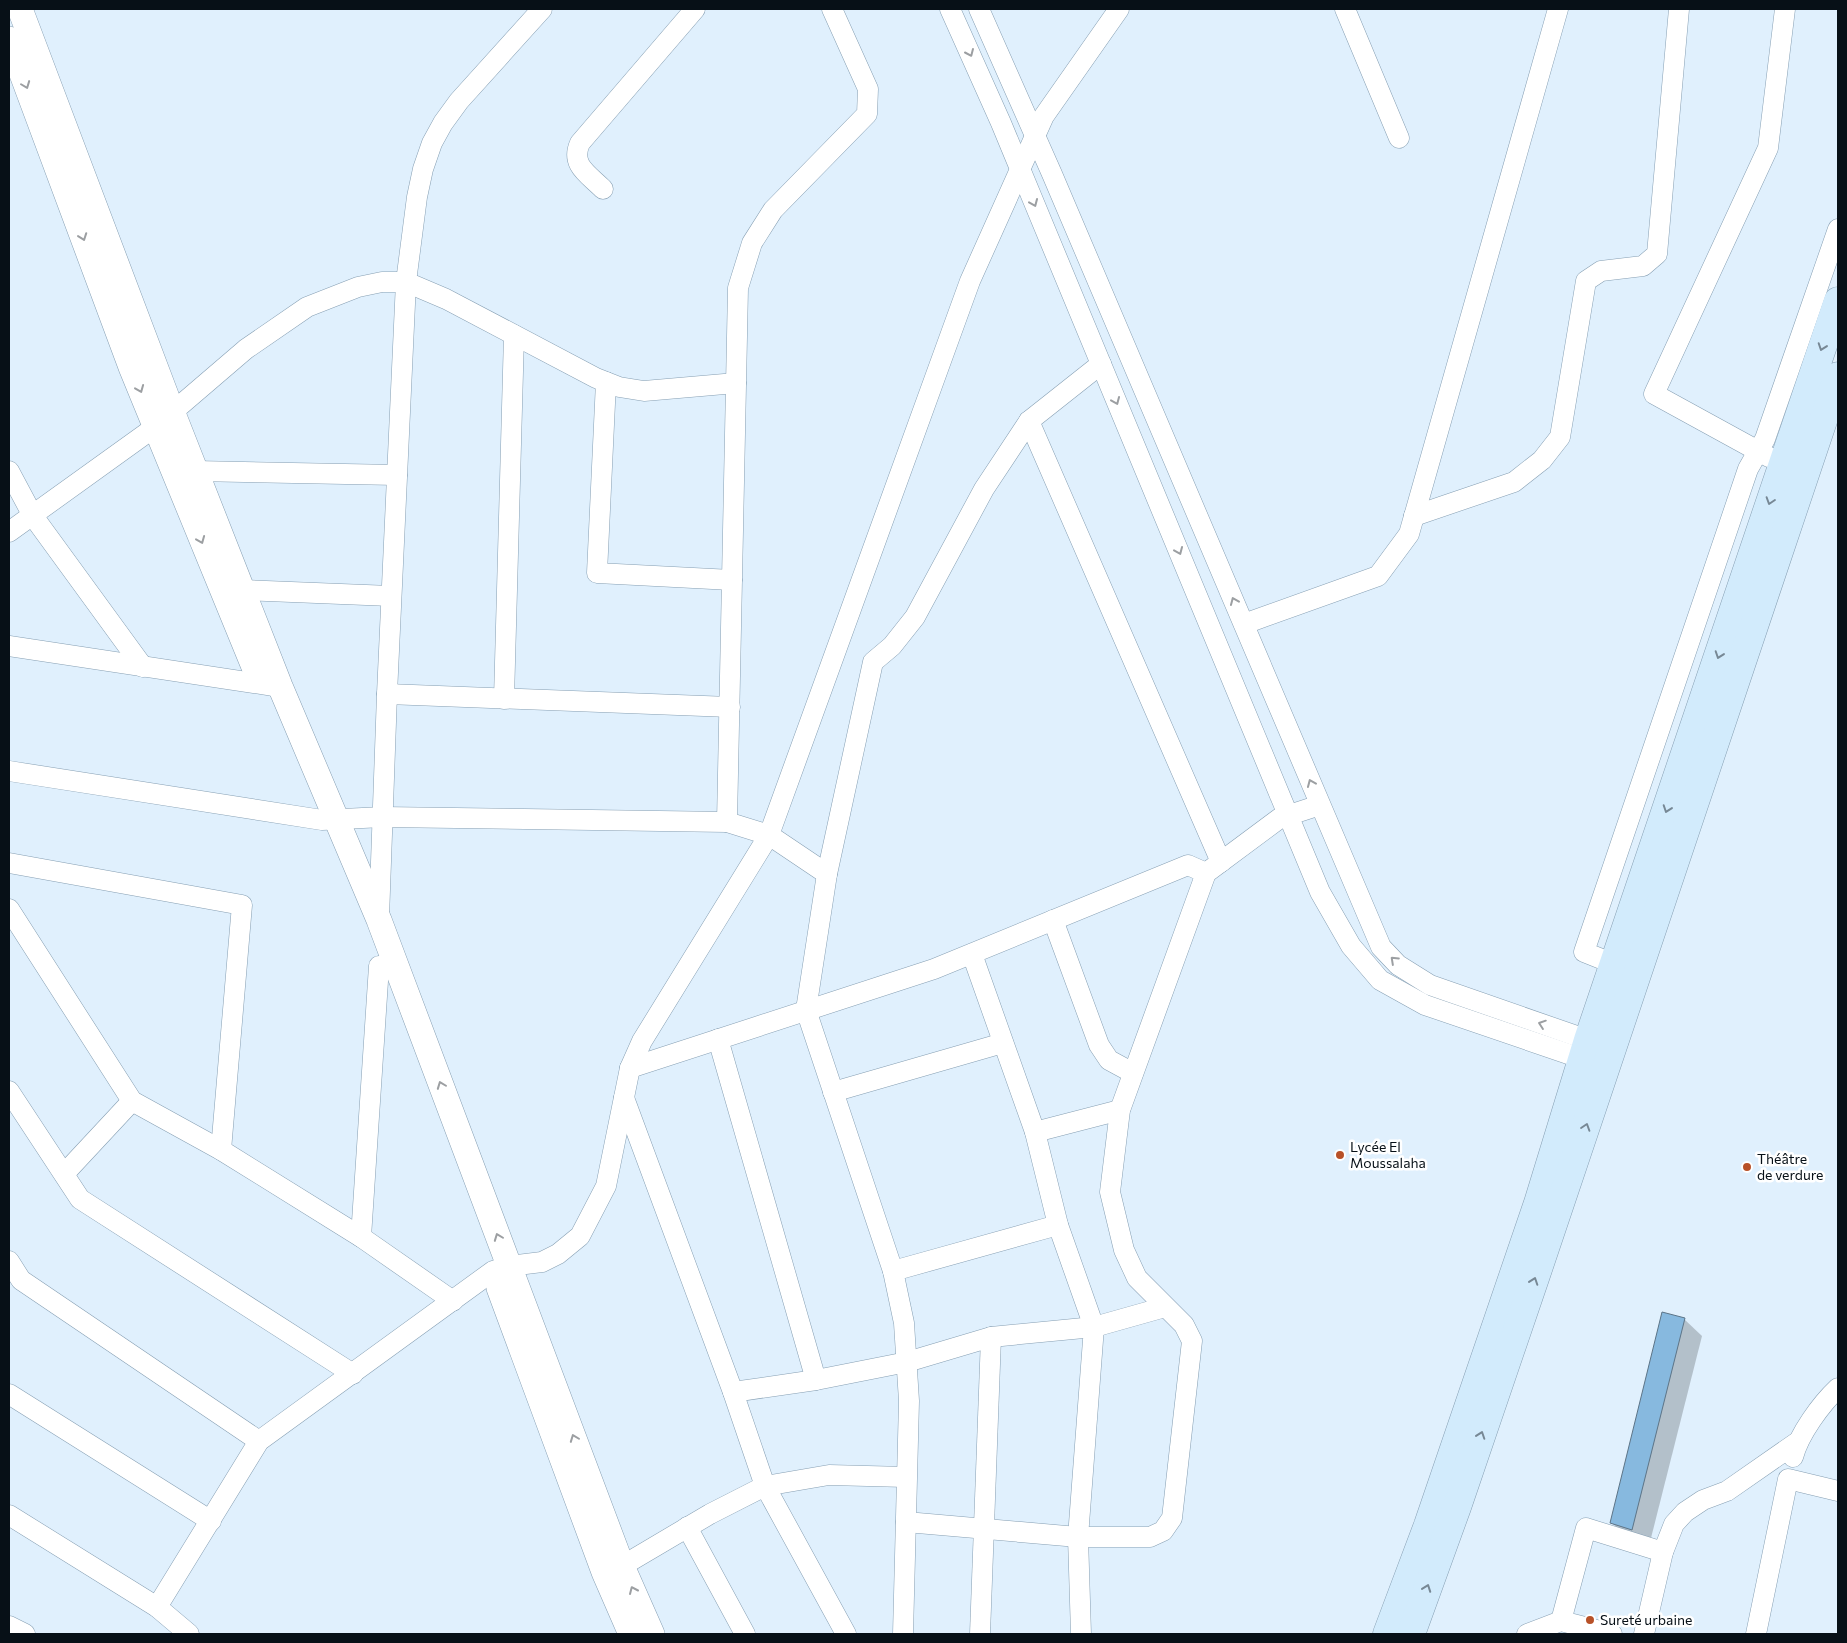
<svg xmlns="http://www.w3.org/2000/svg" width="1847" height="1643" viewBox="0 0 1847 1643" font-family="Commissioner,sans-serif">
<style>
.shadow{fill:#0003}
.building{fill:#87b9df;stroke:#5c7487}
.lines{fill:none;stroke-linecap:round;stroke-linejoin:round}
.minor-casing{stroke:#869fb3;stroke-width:21}
.tertiary-casing{stroke:#869fb3;stroke-width:26}
.secondary-casing{stroke:#869fb3;stroke-width:29}
.minor{stroke:#fff;stroke-width:20}
.tertiary{stroke:#fff;stroke-width:25}
.secondary{stroke:#d2ebfc;stroke-width:28}
.oneway{stroke:#9c9fa2}
.oneway2{stroke:#778895}
.poi-dot{fill:#b85128;stroke:#fff;stroke-width:2}
.labels{text-anchor:middle;stroke-width:5;stroke-linejoin:round;paint-order:stroke}
.poi-label{font-size:14px;fill:#071017;stroke:#fff;text-anchor:start}
</style>
<rect width="100%" height="100%" fill="#e0f0fd"/>
<polygon class="shadow" points="1684,1319 1702,1336 1649,1546 1629,1540 1612,1523"/>
<polygon class="building" points="1662,1312 1685,1318 1632,1530 1610,1523"/>
<g class="lines">
<defs>
<g id="minor">
<polyline points="950,9 1001,123 1320,892 1351,946 1380,980 1425,1005 1583,1059"/>
<polyline points="979,9 1052,174 1381,947 1398,965 1430,985 1588,1040"/>
<polyline points="1345,9 1399,138"/>
<path d="M603,189C588,174 570,165 580,143L695,9"/>
<polyline points="606,382 597,573 732,580"/>
<polyline points="1029,421 1221,862"/>
<polyline points="1769,457 1654,394 1768,148 1785,9"/>
<polyline points="9,471 33,516 143,667"/>
<polyline points="195,471 397,475"/>
<polyline points="1414,516 1514,482 1542,460 1560,437 1586,281 1601,271 1643,266 1657,254 1679,9"/>
<polyline points="9,532 155,427 246,349 307,307 358,287 382,282 406,282 446,299 596,378 619,387 644,391 736,383"/>
<polyline points="242,590 391,596"/>
<polyline points="1244,624 1378,576 1409,534 1558,9"/>
<polyline points="9,646 274,686"/>
<polyline points="387,694 730,707"/>
<polyline points="504,699 514,335"/>
<polyline points="9,771 322,820 383,817 727,822 769,835 827,874"/>
<polyline points="727,822 738,288 752,243 773,210 867,114 868,89 832,9"/>
<polyline points="9,863 242,905 221,1150"/>
<polyline points="9,909 132,1101 221,1150 361,1237 453,1301"/>
<polyline points="379,918 387,694 406,282 417,197 423,169 432,143 443,123 459,101 542,9"/>
<polyline points="1053,920 1099,1045 1109,1060 1133,1073"/>
<polyline points="972,954 1035,1132 1058,1225 1094,1327 1078,1537 1081,1634"/>
<polyline points="1614,964 1584,952 1748,469 1765,439 1838,229"/>
<polyline points="718,1039 816,1380"/>
<polyline points="630,1068 934,969 1188,865 1206,873"/>
<polyline points="9,1091 80,1199 353,1374"/>
<polyline points="833,1092 1003,1043"/>
<polyline points="624,1098 733,1392 765,1486 846,1634"/>
<polyline points="1035,1132 1120,1110"/>
<polyline points="64,1174 132,1101"/>
<polyline points="361,1237 379,966"/>
<polyline points="9,1261 21,1280 259,1441"/>
<polyline points="893,1271 1058,1225"/>
<polyline points="733,1392 816,1380 907,1362 991,1337 1094,1327 1165,1307"/>
<polyline points="9,1394 211,1521"/>
<path d="M1793,1457C1799,1434 1821,1404 1838,1388"/>
<polyline points="9,1515 157,1607 189,1634"/>
<polyline points="906,1522 1078,1537 1150,1537 1163,1531 1172,1518 1192,1341 1184,1325 1137,1278 1124,1250 1110,1192 1120,1110 1206,873 1280,818 1320,805"/>
<polyline points="687,1527 745,1634"/>
<polyline points="608,1571 622,1566 710,1514 765,1486 829,1475 906,1477"/>
<polyline points="157,1607 259,1441 493,1271 509,1266 542,1262 558,1254 580,1236 606,1186 630,1068 642,1041 769,835 970,281 1044,116 1119,9"/>
<polyline points="1561,1621 1586,1528 1663,1552"/>
<polyline points="9,1626 25,1634"/>
<polyline points="903,1634 909,1401 904,1323 893,1271 806,1010 827,874 873,662 892,646 915,617 984,489 1029,421 1101,364"/>
<polyline points="980,1634 991,1337"/>
<polyline points="1527,1634 1561,1621 1612,1634"/>
<polyline points="1644,1634 1663,1552 1674,1524 1685,1512 1703,1500 1727,1491 1796,1443"/>
<polyline points="1756,1634 1788,1479 1838,1491"/>
</g>
<g id="tertiary">
<polyline points="20,9 172,411 280,686 379,920 622,1566 652,1634"/>
<polyline points="9,39 131,367 259,679"/>
<polyline points="499,1288 604,1572 631,1634"/>
</g>
<g id="secondary">
<polyline points="1387,1634 1428,1525 1538,1203 1588,1040 1838,301"/>
<polyline points="1411,1634 1457,1507 1536,1275 1838,376"/>
</g>
</defs>
<use href="#minor" class="minor-casing"/>
<use href="#tertiary" class="tertiary-casing"/>
<use href="#secondary" class="secondary-casing"/>
<use href="#minor" class="minor"/>
<use href="#tertiary" class="tertiary"/>
<use href="#secondary" class="secondary"/>
</g>
<defs><path id="oneway-chevron" d="M-2-3.5L2.5 0L-2 3.5" fill="none" stroke-width="1.6" stroke-linecap="round" stroke-linejoin="round" transform="scale(1.25)"/></defs>
<g class="oneway">
<use href="#oneway-chevron" transform="translate(970 53) rotate(66)"/>
<use href="#oneway-chevron" transform="translate(26 85) rotate(69)"/>
<use href="#oneway-chevron" transform="translate(1034 203) rotate(67)"/>
<use href="#oneway-chevron" transform="translate(83 237) rotate(70)"/>
<use href="#oneway-chevron" transform="translate(140 389) rotate(68)"/>
<use href="#oneway-chevron" transform="translate(1116 401) rotate(67)"/>
<use href="#oneway-chevron" transform="translate(201 540) rotate(68)"/>
<use href="#oneway-chevron" transform="translate(1179 551) rotate(67)"/>
<use href="#oneway-chevron" transform="translate(1234 601) rotate(-113)"/>
<use href="#oneway-chevron" transform="translate(1311 783) rotate(-113)"/>
<use href="#oneway-chevron" transform="translate(1394 960) rotate(-137)"/>
<use href="#oneway-chevron" transform="translate(1542 1024) rotate(-161)"/>
<use href="#oneway-chevron" transform="translate(441 1085) rotate(-111)"/>
<use href="#oneway-chevron" transform="translate(498 1237) rotate(-111)"/>
<use href="#oneway-chevron" transform="translate(574 1438) rotate(-111)"/>
<use href="#oneway-chevron" transform="translate(633 1590) rotate(-114)"/>
</g>
<g class="oneway2">
<use href="#oneway-chevron" transform="translate(1822 347) rotate(109)"/>
<use href="#oneway-chevron" transform="translate(1770 501) rotate(108)"/>
<use href="#oneway-chevron" transform="translate(1719 655) rotate(109)"/>
<use href="#oneway-chevron" transform="translate(1667 809) rotate(109)"/>
<use href="#oneway-chevron" transform="translate(1586 1127) rotate(-72)"/>
<use href="#oneway-chevron" transform="translate(1534 1281) rotate(-71)"/>
<use href="#oneway-chevron" transform="translate(1481 1435) rotate(-71)"/>
<use href="#oneway-chevron" transform="translate(1427 1588) rotate(-70)"/>
</g>
<g class="poi-dot">
<circle cx="1340" cy="1155" r="5"/>
<circle cx="1747" cy="1167" r="5"/>
<circle cx="1590" cy="1620" r="5"/>
</g>
<g class="labels">
<g class="poi-label">
<text x="1350" y="1152">Lycée El<tspan x="1350" dy="16">Moussalaha</tspan></text>
<text x="1757" y="1164">Théâtre<tspan x="1757" dy="16">de verdure</tspan></text>
<text x="1600" y="1625">Sureté urbaine</text>
</g>
</g>
<rect width="1847" height="1643" fill="none" stroke="#071017" stroke-width="20"/>
</svg>
